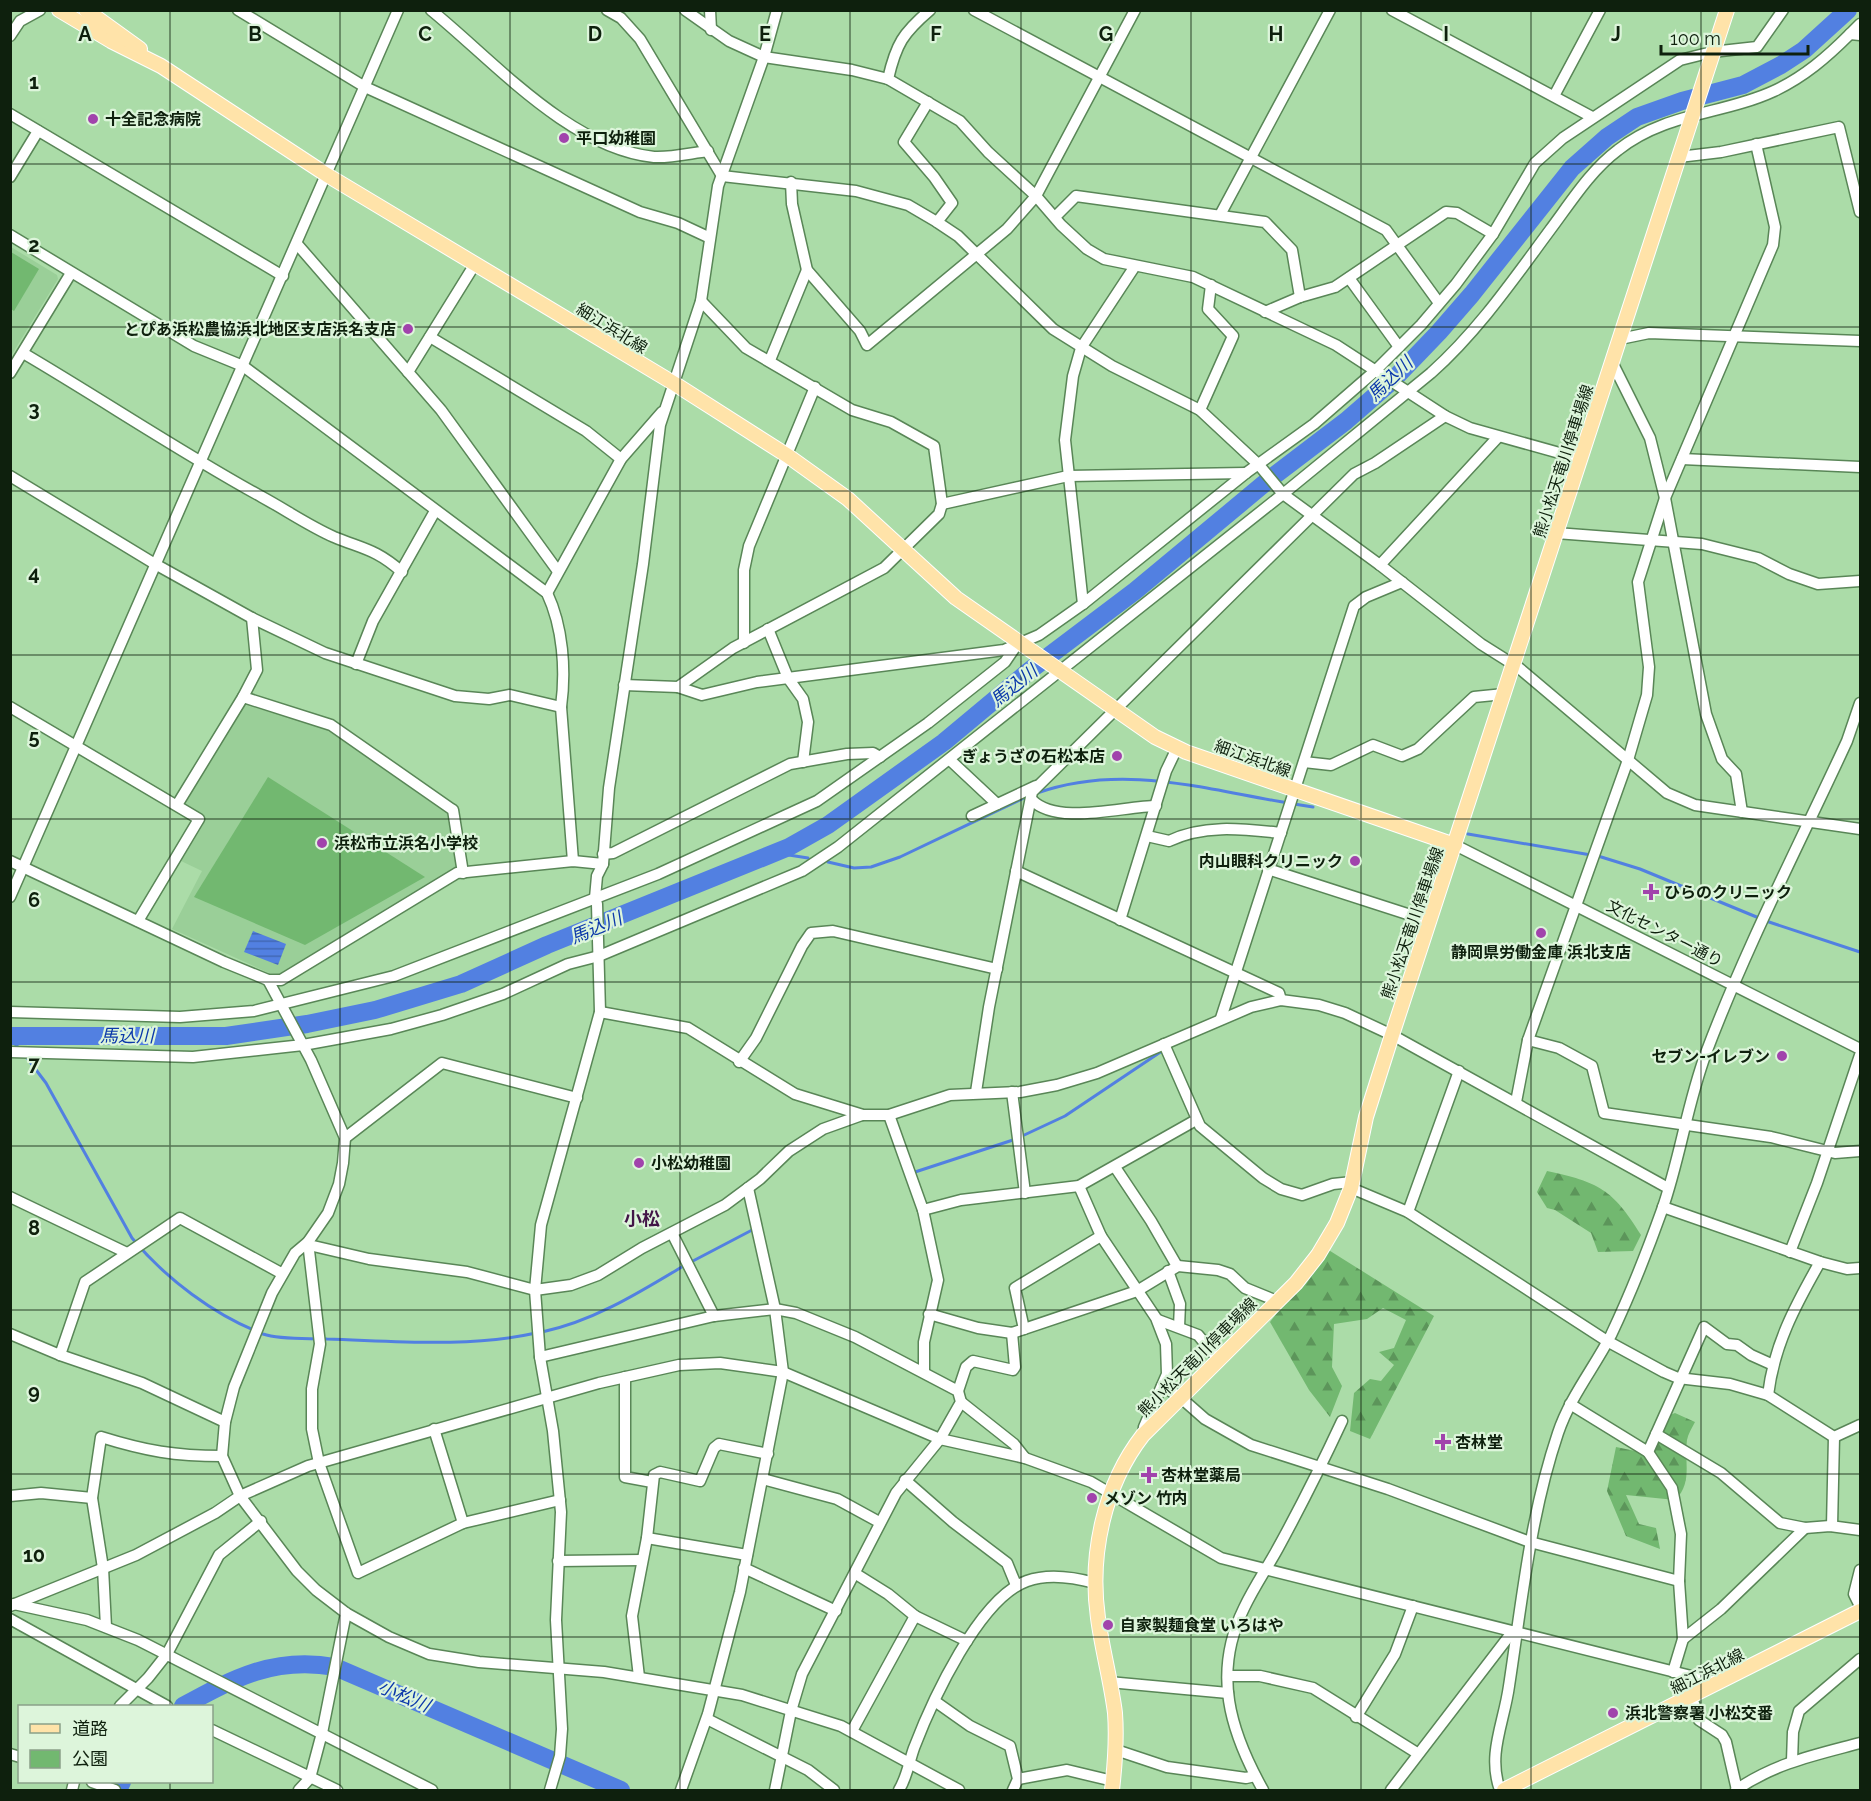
<svg xmlns="http://www.w3.org/2000/svg" width="1871" height="1801" viewBox="0 0 1871 1801" font-family="Raleway,'Noto Sans JP',sans-serif">
<style>
.built{fill:#9acf98}
.green{fill:#72b870}
.forest{fill:url(#forest-firs)}
.water{fill:url(#water-rules)}
.lines{fill:none;stroke-linecap:round;stroke-linejoin:round}
.stream{stroke:#5280e1;stroke-width:3}
.river{stroke:#5280e1;stroke-width:18}
.minor-casing{stroke:#598657;stroke-width:13}
.major-casing{stroke:#fff;stroke-width:16}
.minor{stroke:#fff;stroke-width:10}
.major{stroke:#ffe3a9;stroke-width:14}
.grid{fill:none;stroke:#0e200d;stroke-width:1.5;stroke-opacity:0.55}
.poi-dot{fill:#a143ac;stroke:#ddf5db;stroke-width:2}
.labels{text-anchor:middle;stroke-width:4.5;stroke-linejoin:round;paint-order:stroke}
.poi-label{font-size:16px;font-weight:bold;fill:#0e200d;stroke:#ddf5db;text-anchor:start}
.street-label{font-size:16px;fill:#0e200d;stroke:#ddf5db}
.water-label{font-size:18px;font-style:italic;fill:#0b38aa;stroke:#ddf5db}
.neighbourhood-label{font-size:18px;font-weight:bold;fill:#421547;stroke:#ddf5db}
.grid-label{font-size:20px;text-anchor:middle;font-weight:bold;fill:#0e200d;stroke:#ddf5db;stroke-width:4.5;stroke-linejoin:round;paint-order:stroke}
</style>
<defs>
<pattern id="forest-firs" width="22" height="20" patternUnits="userSpaceOnUse" patternTransform="scale(1.5)"><rect width="22" height="20" fill="#72b870"/><path d="M5 1l3.5 6h-7zM16 11l3.5 6h-7z" fill="#5c955a"/></pattern>
<pattern id="water-rules" width="6" height="5" patternUnits="userSpaceOnUse" patternTransform="scale(1.5)"><rect width="6" height="5" fill="#5280e1"/><path d="M0 2.5h6" fill="none" stroke="#4268b5"/></pattern>
</defs>
<rect width="100%" height="100%" fill="#abdca8"/>
<g class="built">
<polygon points="11,247 57,275 58,279 11,356"/>
<polygon points="245,705 329,729 447,814 457,867 280,974 269,973 172,929 202,871 181,861 203,825 179,808"/>
</g>
<g class="green">
<polygon points="11,252 39,269 14,311 11,309"/>
<polygon points="268,777 425,877 305,945 194,897"/>
</g>
<g class="forest">
<path d="M1547,1171C1598,1182 1613,1189 1641,1235L1633,1251L1598,1252L1591,1233L1555,1210L1547,1208L1537,1192Z"/>
<polygon points="1327,1249 1434,1316 1370,1439 1350,1431 1354,1393 1370,1379 1381,1381 1394,1365 1379,1352 1394,1348 1406,1320 1383,1308 1367,1319 1334,1324 1332,1367 1342,1386 1330,1417 1309,1390 1270,1322"/>
<path d="M1675,1413L1695,1422C1692,1428 1688,1434 1687,1440C1684,1462 1693,1483 1675,1500L1626,1495L1639,1524L1656,1528L1660,1549L1626,1536L1607,1491L1616,1447L1650,1454L1667,1416Z"/>
</g>
<polygon class="water" points="253,931 286,944 278,965 244,952"/>
<g class="lines">
<g class="stream">
<path d="M1037,793C1122,763 1203,789 1288,803"/>
<polyline points="1294,804 1313,807"/>
<polyline points="1468,834 1591,855"/>
<polyline points="776,853 808,858"/>
<polyline points="1598,856 1640,869 1759,918"/>
<polyline points="828,862 854,868 871,867 900,857 1028,796"/>
<polyline points="1766,921 1860,952"/>
<polyline points="10,1039 20,1049"/>
<path d="M24,1054L46,1083L132,1238C166,1279 214,1315 263,1334C281,1340 308,1338 327,1339C395,1341 468,1348 536,1333"/>
<polyline points="1020,1137 1065,1116 1162,1051"/>
<polyline points="912,1173 1013,1140"/>
<polyline points="691,1262 754,1229"/>
<path d="M542,1332C594,1321 640,1292 685,1265"/>
</g>
<g class="river">
<polyline points="10,1036 226,1036 307,1024 375,1010 461,984 547,945 789,847 828,825 944,742 1029,671 1135,591 1271,478 1346,421 1392,381 1439,332 1472,294 1572,168 1607,137 1637,117 1682,101 1743,85 1781,65 1804,50 1848,10"/>
<path d="M183,1706C234,1678 275,1656 335,1667L621,1790"/>
<polyline points="118,1790 122,1782"/>
</g>
<defs>
<g id="minor">
<polyline points="238,10 365,87 640,212 678,223 708,237"/>
<path d="M431,10C494,61 569,148 654,157C671,158 691,153 708,151"/>
<polyline points="607,10 621,18 640,39 722,176 856,191 908,205 937,222 958,236 1053,329 1112,366 1200,410 1259,465 1283,494 1380,565 1481,644 1519,668 1667,793 1695,805 1860,829"/>
<polyline points="685,10 729,41 764,57 852,70 888,79 960,121 988,152 1036,196 1061,225 1087,249 1104,259 1193,277 1336,345 1445,416 1470,428 1581,459"/>
<polyline points="710,10 711,30"/>
<polyline points="974,10 1386,230 1439,303"/>
<polyline points="1392,10 1592,117"/>
<polyline points="1860,24 1850,34 1860,35"/>
<polyline points="10,36 20,21 40,10"/>
<path d="M888,79C896,44 903,33 930,10"/>
<polyline points="1554,96 1600,10"/>
<polyline points="928,102 904,142 934,177 952,203 937,222"/>
<polyline points="10,114 283,276"/>
<polyline points="1679,157 1721,152 1839,127 1860,212"/>
<polyline points="10,177 38,131"/>
<polyline points="791,182 792,204 807,270 860,331 867,345 1007,229 1036,196 1135,10"/>
<polyline points="1220,215 1330,10"/>
<polyline points="1055,217 1076,196 1265,222 1292,250 1300,297"/>
<path d="M10,235L194,346L243,366L547,593C563,627 566,670 561,707L573,861"/>
<polyline points="297,244 441,410 557,570"/>
<polyline points="1349,278 1399,347"/>
<polyline points="1265,312 1300,297 1335,287 1446,212 1457,213 1493,234"/>
<polyline points="430,337 586,431 621,459"/>
<polyline points="1620,339 1649,333 1860,341"/>
<path d="M23,353C103,400 180,452 262,497C286,510 309,526 334,537C363,549 376,549 402,572"/>
<polyline points="770,360 807,270"/>
<polyline points="1613,364 1650,438 1665,498 1706,714 1722,759 1736,774 1742,812"/>
<polyline points="408,372 475,264"/>
<polyline points="10,373 71,273"/>
<polyline points="1200,410 1233,336 1208,309 1211,285"/>
<polyline points="1682,459 1860,467"/>
<polyline points="10,476 155,564 252,618 325,653 455,696 489,699 510,695 561,707"/>
<polyline points="942,504 1068,476 1246,473"/>
<polyline points="1556,533 1702,544 1758,558 1789,574 1818,584 1860,581"/>
<polyline points="1380,565 1498,437"/>
<polyline points="547,593 621,459 662,412"/>
<polyline points="1083,604 1065,440 1073,376 1081,348 1135,266"/>
<polyline points="768,629 788,678 803,699 808,722 803,762"/>
<polyline points="744,643 744,570 749,546 815,387"/>
<polyline points="356,664 373,621 435,511"/>
<polyline points="624,685 678,687 733,648 884,568 939,514 942,504 934,446 891,422 852,410 746,348 701,301"/>
<polyline points="678,687 702,695 757,682 1004,650 1039,635 1083,604 1246,473 1314,424 1375,371 1421,325 1456,284 1493,234 1535,163 1563,138 1680,60 1712,52 1757,47 1783,10"/>
<polyline points="243,697 331,725 450,808 453,810 463,873"/>
<polyline points="10,707 199,819 138,921"/>
<polyline points="950,760 997,804"/>
<polyline points="1304,762 1331,765 1373,745 1402,756 1418,749 1474,697 1504,694"/>
<path d="M1032,800C1057,826 1124,806 1156,806"/>
<polyline points="177,805 243,697 257,670 252,618"/>
<polyline points="972,816 1036,786"/>
<path d="M1147,836L1169,841C1204,824 1243,829 1281,833"/>
<polyline points="1455,845 1860,1049"/>
<polyline points="603,854 613,853 790,764 847,754 873,753 880,757"/>
<polyline points="10,861 224,962 268,980 281,980 457,873 573,861 603,864"/>
<polyline points="1268,869 1429,921"/>
<polyline points="1016,871 1279,993 1281,1000"/>
<polyline points="10,897 398,10"/>
<polyline points="1120,920 1166,771 1177,748"/>
<polyline points="268,980 311,1060 345,1138 343,1163 339,1184 328,1213 308,1242 295,1253 272,1293 234,1387 225,1422 222,1456 240,1496 297,1571 316,1590 346,1613 389,1637 429,1654 479,1662 604,1672 742,1695 841,1726 959,1790"/>
<polyline points="10,1012 180,1017 254,1011 394,976 658,874 817,801 928,723 1005,662 1018,643"/>
<polyline points="600,1012 688,1028 795,1094 863,1115 889,1115 950,1095 1020,1092 1057,1085 1097,1073 1251,1007 1281,1000 1319,1005 1345,1013 1392,1035 1668,1188"/>
<polyline points="1221,1018 1354,606 1366,597 1402,582"/>
<polyline points="1528,1040 1559,1048 1592,1066 1604,1113 1771,1137 1835,1153 1860,1151"/>
<polyline points="1164,1044 1200,1126 1263,1178 1281,1189 1302,1195 1333,1184 1352,1182"/>
<path d="M10,1052L193,1057L303,1045L391,1029L442,1015L503,994L568,964L599,956L802,871L838,847L1283,494L1431,373C1478,331 1513,280 1550,230C1571,202 1590,171 1618,150C1666,112 1722,115 1774,91C1804,77 1827,57 1850,34"/>
<polyline points="739,1062 756,1038 802,946 811,933 833,931 997,969"/>
<polyline points="976,1092 989,1007 1032,792 1354,474 1375,463 1445,416"/>
<polyline points="1012,1092 1025,1193"/>
<polyline points="1516,1102 1528,1040 1628,760 1647,695 1649,667 1638,582 1665,498 1773,245 1775,227 1756,144"/>
<polyline points="889,1115 923,1210 938,1280 924,1342 924,1372"/>
<polyline points="345,1138 442,1063 577,1098"/>
<polyline points="1115,1167 1151,1221 1177,1266"/>
<polyline points="1079,1186 1101,1236 1156,1318 1166,1344 1167,1374 1144,1427 1143,1435"/>
<polyline points="1351,1188 1408,1212 1607,1341 1664,1372 1678,1378 1730,1384 1768,1395 1834,1437 1860,1425"/>
<polyline points="10,1197 127,1253"/>
<polyline points="1663,1207 1820,1262 1847,1269 1860,1268"/>
<polyline points="923,1210 961,1200 1079,1186 1196,1120"/>
<polyline points="1408,1212 1459,1071"/>
<polyline points="672,1233 714,1316"/>
<polyline points="308,1242 320,1344 312,1389 312,1429 319,1463 358,1573 463,1523 560,1500"/>
<polyline points="309,1245 369,1259 467,1272 535,1290 571,1285 598,1275 642,1248 725,1205 760,1179 789,1151 823,1129 862,1115"/>
<polyline points="1790,1252 1817,1183 1860,1055"/>
<polyline points="1168,1271 1180,1304 1179,1327"/>
<polyline points="929,1314 978,1328 1012,1333 1137,1291 1178,1266 1218,1270 1230,1274 1245,1288 1277,1301"/>
<polyline points="1158,1320 1198,1335 1218,1359"/>
<polyline points="1024,1329 1015,1288 1101,1236"/>
<polyline points="10,1334 60,1355 142,1383 225,1422"/>
<polyline points="60,1355 85,1282 180,1218 281,1273"/>
<polyline points="540,1357 714,1316 775,1309 796,1313 855,1337 958,1391 961,1402 940,1439 896,1493 802,1674 791,1711 775,1790"/>
<polyline points="625,1377 625,1477 652,1482"/>
<polyline points="1162,1386 1180,1397 1205,1419 1251,1445 1388,1489 1530,1542 1679,1581"/>
<polyline points="958,1391 966,1367 973,1361 1013,1370 1015,1367 1012,1333"/>
<path d="M1768,1395C1774,1345 1795,1306 1820,1262"/>
<polyline points="961,1402 1014,1444 1025,1458"/>
<polyline points="1570,1404 1648,1452 1672,1488 1681,1534 1679,1581 1683,1639 1673,1672"/>
<polyline points="434,1429 463,1523"/>
<polyline points="1656,1434 1721,1473 1780,1523 1805,1528 1830,1526 1860,1530"/>
<polyline points="1648,1452 1704,1327 1727,1344 1737,1345 1751,1355 1771,1364"/>
<polyline points="763,1479 837,1499 879,1522"/>
<polyline points="905,1480 953,1522 1007,1563 1016,1585"/>
<polyline points="10,1496 41,1493 92,1498"/>
<polyline points="1832,1526 1834,1437"/>
<polyline points="647,1538 747,1555"/>
<polyline points="558,1561 642,1560"/>
<polyline points="744,1568 836,1611"/>
<polyline points="1860,1570 1854,1594 1860,1606"/>
<polyline points="856,1574 888,1594 915,1616 967,1641"/>
<polyline points="14,1604 87,1620 138,1640 432,1790"/>
<polyline points="10,1606 136,1555 215,1513 240,1496 308,1466 599,1383 679,1365 720,1363 783,1372 940,1439 1025,1458 1091,1482 1221,1558 1719,1683"/>
<polyline points="10,1619 167,1706"/>
<path d="M106,1627L103,1568L92,1498L101,1437C146,1451 175,1456 222,1456"/>
<polyline points="1683,1639 1721,1609 1805,1528"/>
<polyline points="1228,1676 1260,1676 1313,1688 1417,1753"/>
<polyline points="639,1677 632,1616 647,1538 654,1475 660,1472 700,1481 714,1448 719,1444 768,1454"/>
<polyline points="1109,1682 1228,1693"/>
<polyline points="1692,1697 1699,1720 1722,1735 1726,1742 1737,1790"/>
<polyline points="936,1702 970,1726 1010,1746 1018,1779 1013,1790"/>
<polyline points="120,1706 148,1678 167,1654 219,1555 261,1521"/>
<polyline points="1356,1717 1395,1654 1413,1606"/>
<polyline points="707,1719 808,1770 834,1790"/>
<polyline points="212,1730 337,1790"/>
<polyline points="852,1731 915,1616"/>
<polyline points="1116,1750 1167,1767 1246,1778 1255,1776"/>
<polyline points="10,1754 20,1757"/>
<polyline points="1792,1761 1793,1732 1799,1711 1860,1659"/>
<polyline points="1018,1779 1067,1770 1113,1781"/>
<polyline points="92,1782 115,1790"/>
<polyline points="72,1790 74,1782"/>
<polyline points="299,1790 310,1778 322,1733 346,1613"/>
<polyline points="550,1790 560,1756 562,1729 556,1620 561,1512 553,1431 540,1357 535,1290 541,1225 600,1012 597,904 595,898 597,876 603,864 609,788 643,564 660,425 701,301 718,186 764,57 777,10"/>
<polyline points="681,1790 708,1714 740,1592 783,1372 775,1309 748,1188"/>
<path d="M899,1790C907,1777 909,1762 914,1748C932,1701 979,1598 1027,1581C1049,1573 1073,1577 1095,1583"/>
<path d="M1263,1790C1230,1731 1212,1673 1244,1608C1254,1587 1267,1568 1278,1548C1301,1506 1322,1464 1342,1421"/>
<polyline points="1391,1790 1513,1631"/>
<path d="M1500,1790C1487,1754 1504,1723 1509,1686C1522,1601 1530,1516 1558,1433C1570,1397 1594,1368 1611,1335C1630,1295 1647,1252 1662,1210C1680,1159 1687,1104 1706,1053C1746,947 1799,845 1847,741L1860,703"/>
<path d="M1736,1790C1775,1763 1815,1755 1860,1743"/>
</g>
<g id="major">
<polyline points="59,10 111,41 161,66 327,175 675,384 788,456 848,499 956,598 1155,737 1186,752 1455,845"/>
<polyline points="86,10 140,49"/>
<path d="M1112,1790C1115,1764 1117,1739 1115,1713C1111,1681 1102,1649 1098,1618C1089,1555 1104,1485 1143,1435L1296,1283L1318,1255L1337,1223L1351,1188L1366,1117L1392,1035L1727,10"/>
<polyline points="1504,1790 1860,1611"/>
</g>
</defs>
<use href="#minor" class="minor-casing"/>
<use href="#major" class="major-casing"/>
<use href="#minor" class="minor"/>
<use href="#major" class="major"/>
</g>
<path class="grid" d="M170,10V1706M340,10V1790M510,10V1790M680,10V1790M850,10V1790M1021,10V1790M1191,10V1790M1361,10V1790M1531,10V1790M1701,10V1790M10,164H1860M10,327H1860M10,491H1860M10,655H1860M10,819H1860M10,982H1860M10,1146H1860M10,1310H1860M10,1474H1860M10,1637H1860M170,1782V1790"/>
<g class="poi-dot">
<circle cx="93" cy="119" r="6"/>
<circle cx="564" cy="138" r="6"/>
<circle cx="408" cy="329" r="6"/>
<circle cx="1117" cy="756" r="6"/>
<circle cx="322" cy="843" r="6"/>
<circle cx="1355" cy="861" r="6"/>
<path d="M1648 883h6v6h6v6h-6v6h-6v-6h-6v-6h6z"/>
<circle cx="1541" cy="933" r="6"/>
<circle cx="1782" cy="1056" r="6"/>
<circle cx="639" cy="1163" r="6"/>
<path d="M1440 1433h6v6h6v6h-6v6h-6v-6h-6v-6h6z"/>
<path d="M1146 1466h6v6h6v6h-6v6h-6v-6h-6v-6h6z"/>
<circle cx="1092" cy="1498" r="6"/>
<circle cx="1108" cy="1625" r="6"/>
<circle cx="1613" cy="1713" r="6"/>
</g>
<g class="labels">
<g class="poi-label">
<text x="105" y="125">十全記念病院</text>
<text x="576" y="144">平口幼稚園</text>
<text x="396" y="335" text-anchor="end">とぴあ浜松農協浜北地区支店浜名支店</text>
<text x="1105" y="762" text-anchor="end">ぎょうざの石松本店</text>
<text x="334" y="849">浜松市立浜名小学校</text>
<text x="1343" y="867" text-anchor="end">内山眼科クリニック</text>
<text x="1664" y="898">ひらのクリニック</text>
<text x="1541" y="958" text-anchor="middle">静岡県労働金庫 浜北支店</text>
<text x="1770" y="1062" text-anchor="end">セブン-イレブン</text>
<text x="651" y="1169">小松幼稚園</text>
<text x="1455" y="1448">杏林堂</text>
<text x="1161" y="1481">杏林堂薬局</text>
<text x="1104" y="1504">メゾン 竹内</text>
<text x="1120" y="1631">自家製麺食堂 いろはや</text>
<text x="1625" y="1719">浜北警察署 小松交番</text>
</g>
<g class="street-label">
<text transform="translate(612 328) rotate(32)" y="6">細江浜北線</text>
<text transform="translate(1563 461) rotate(-72)" y="6">熊小松天竜川停車場線</text>
<text transform="translate(1253 758) rotate(20)" y="6">細江浜北線</text>
<text transform="translate(1412 923) rotate(-71)" y="6">熊小松天竜川停車場線</text>
<text transform="translate(1665 933) rotate(27)" y="6">文化センター通り</text>
<text transform="translate(1197 1357) rotate(-45)" y="6">熊小松天竜川停車場線</text>
<text transform="translate(1707 1671) rotate(-27)" y="6">細江浜北線</text>
</g>
<g class="water-label">
<text transform="translate(1390 379) rotate(-44)" y="6">馬込川</text>
<text transform="translate(1014 686) rotate(-39)" y="6">馬込川</text>
<text transform="translate(596 928) rotate(-23)" y="6">馬込川</text>
<text x="127" y="1042">馬込川</text>
<text transform="translate(404 1696) rotate(23)" y="6">小松川</text>
</g>
<g class="neighbourhood-label">
<text x="642" y="1225">小松</text>
</g>
</g>
<g class="grid-label">
<text x="85" y="41">A</text>
<text x="255" y="41">B</text>
<text x="425" y="41">C</text>
<text x="595" y="41">D</text>
<text x="765" y="41">E</text>
<text x="936" y="41">F</text>
<text x="1106" y="41">G</text>
<text x="1276" y="41">H</text>
<text x="1446" y="41">I</text>
<text x="1616" y="41">J</text>
<text x="34" y="89">1</text>
<text x="34" y="252">2</text>
<text x="34" y="416">3</text>
<text x="34" y="580">4</text>
<text x="34" y="744">5</text>
<text x="34" y="907">6</text>
<text x="34" y="1071">7</text>
<text x="34" y="1235">8</text>
<text x="34" y="1399">9</text>
<text x="34" y="1562">10</text>
</g>
<rect width="1871" height="1801" fill="none" stroke="#0e200d" stroke-width="24"/>
<rect x="18" y="1705" width="195" height="78" fill="#ddf5db" stroke="#8aa089" stroke-width="1.5"/>
<rect x="30" y="1724" width="30" height="9" fill="#ffe3a9" stroke="#8aa089" stroke-width="1.5"/>
<text x="72" y="1735" font-size="18" fill="#0e200d">道路</text>
<rect x="30" y="1750" width="30" height="18" fill="#72b870" stroke="#8aa089" stroke-width="1.5"/>
<text x="72" y="1765" font-size="18" fill="#0e200d">公園</text>
<path d="M1661 45v9h147v-9" fill="none" stroke="#0e200d" stroke-width="3"/>
<text x="1670" y="45" font-size="18" fill="#0e200d" stroke="#ddf5db" stroke-width="4.5" paint-order="stroke">100 m</text>
</svg>
